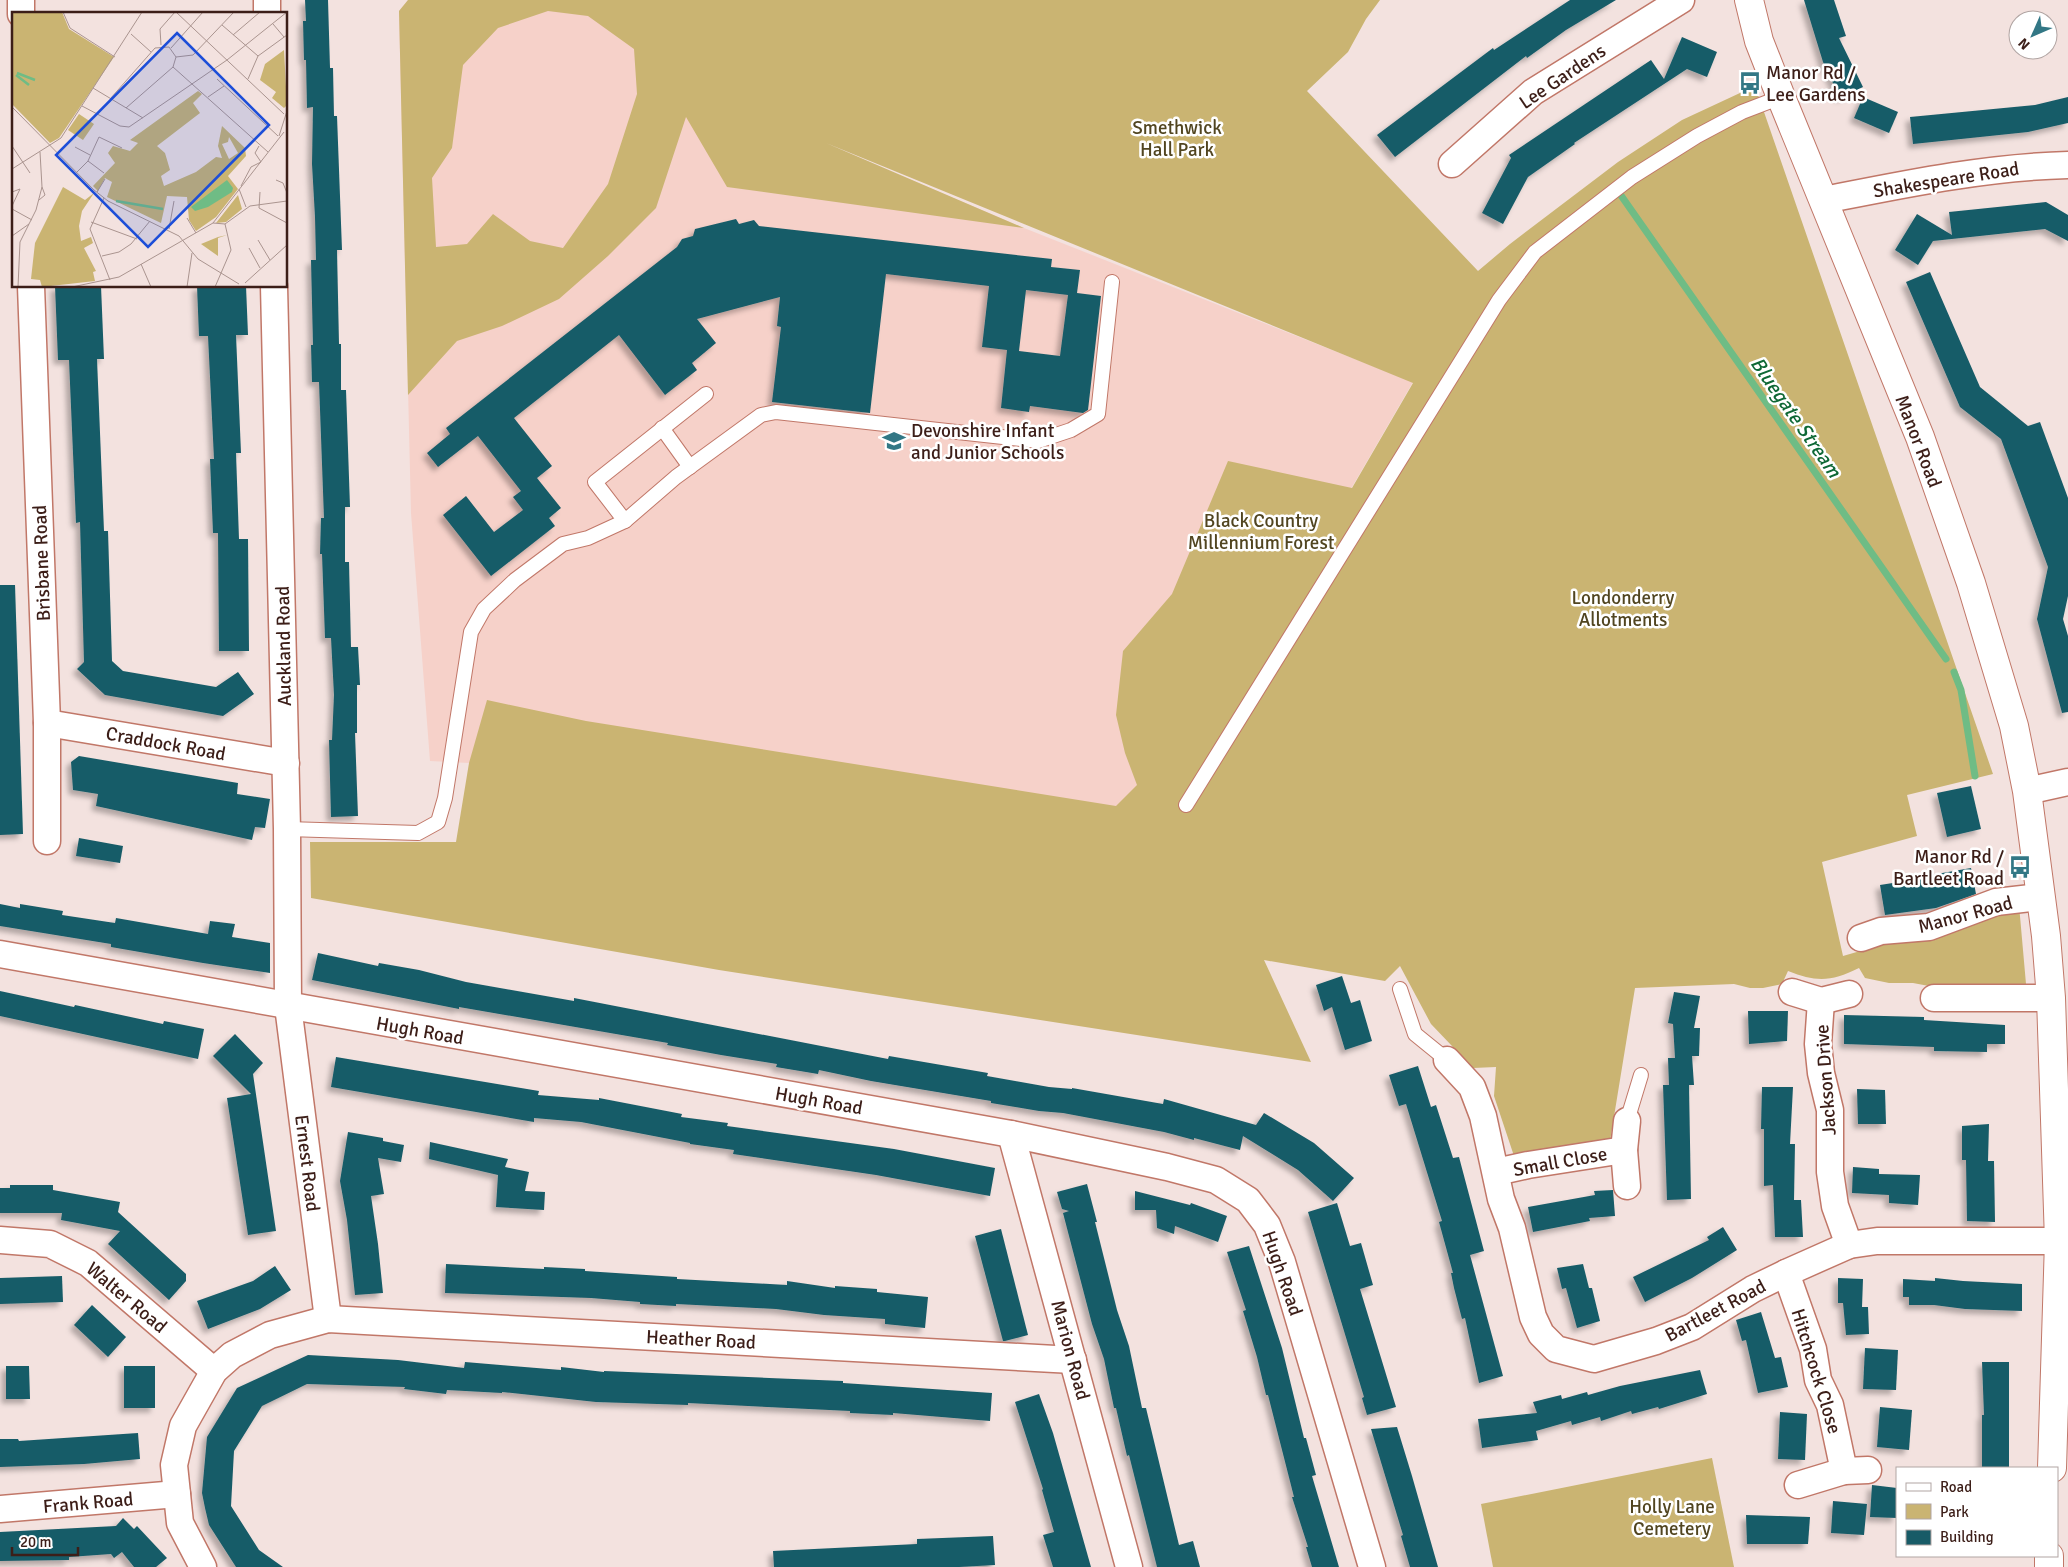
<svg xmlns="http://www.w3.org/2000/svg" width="2068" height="1567" viewBox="0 0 2068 1567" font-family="Signika,sans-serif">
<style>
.built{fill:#f6d1c9}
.green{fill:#cab472;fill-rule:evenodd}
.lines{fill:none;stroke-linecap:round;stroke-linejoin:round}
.stream{stroke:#6fbc85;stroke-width:7}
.building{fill:#185b67;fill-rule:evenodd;filter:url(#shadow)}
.lane-casing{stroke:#c17768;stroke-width:16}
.street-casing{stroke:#c17768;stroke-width:29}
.secondary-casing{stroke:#c17768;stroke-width:30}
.lane{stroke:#fff;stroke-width:14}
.street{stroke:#fff;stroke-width:26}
.secondary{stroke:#fff;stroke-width:28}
.labels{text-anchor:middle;stroke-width:5;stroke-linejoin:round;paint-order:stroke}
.poi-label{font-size:19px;fill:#3c1e18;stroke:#fff;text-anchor:start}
.street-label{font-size:19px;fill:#3c1e18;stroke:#fff}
.park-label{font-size:19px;fill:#514520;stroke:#fff}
.water-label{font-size:20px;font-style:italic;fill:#0e6835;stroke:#fff}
.inset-river{fill:none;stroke:#6fbc85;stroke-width:2.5}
.inset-road{fill:none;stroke:#aa948f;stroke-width:1}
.view{fill:#1d4ed8;fill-opacity:0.15;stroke:#1d4ed8;stroke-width:2.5}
.inset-edge{fill:none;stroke:#3c1e18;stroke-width:2.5}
</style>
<defs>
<filter id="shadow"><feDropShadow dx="-4.5" dy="4.5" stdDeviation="2.5" flood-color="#0004"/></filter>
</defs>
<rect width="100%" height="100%" fill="#f3e2df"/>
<polygon class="built" points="408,0 757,0 772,121 1024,228 1413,382 1140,852 469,763 430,761 411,513 399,11"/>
<g class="green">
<path d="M408,0H1380L1366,19L1348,52L1307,91L1478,271L1510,244L1618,162L1682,120L1755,86L1993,774L1907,795L1917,836L1822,862L1843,956L2019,905L2026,984L1991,989H1945L1913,983H1889L1865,978L1859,968C1831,982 1816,982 1788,971L1782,984L1763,988H1750L1734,984L1635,988L1610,1141L1514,1156L1494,1096L1496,1067L1473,1068L1431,1024L1400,966L1385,981L1264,960L1311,1062L719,970L311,898L310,842H456L469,763L487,700L586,721L1116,806L1137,785L1125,753L1116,715L1123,651L1172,594L1228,461L1352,488L1413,383L826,143L1024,228L727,187L686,117L656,208L608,256L559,299L502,326L457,341L408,395L399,11ZM548,11L588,16L634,49L637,94L608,184L563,248L530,241L493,214L467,244L436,247L432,178L452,148L463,65L498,28Z"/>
<polygon points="1712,1458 1734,1567 1493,1567 1481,1504"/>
</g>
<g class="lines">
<g class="stream">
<polyline points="1620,194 1946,659"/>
<polyline points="1954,672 1961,690 1975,776"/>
</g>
</g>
<g class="building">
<polygon points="305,0 328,0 330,68 333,68 334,116 337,116 342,250 337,250 339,344 341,344 341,390 346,390 350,507 345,507 345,562 349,562 351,647 358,647 360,685 357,685 357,733 355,733 358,816 331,817 329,740 332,740 334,695 331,638 325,638 322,554 320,554 321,518 324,518 319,382 312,382 311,345 313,345 311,260 316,260 315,217 312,164 313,107 307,108 306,60 304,60 303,21 306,21"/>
<polygon points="1570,0 1616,0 1566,30 1527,58 1526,56 1395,157 1377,135 1493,48 1494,50"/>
<polygon points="1804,0 1834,0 1846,36 1839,38 1863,87 1840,98 1823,62"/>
<polygon points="1682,37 1717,52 1707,77 1687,69 1574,143 1575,144 1528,177 1503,224 1482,213 1511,158 1509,155 1651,60 1664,79"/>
<polygon points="1863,97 1898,112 1889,133 1854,118"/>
<polygon points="2068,97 2068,123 2028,132 1913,144 1910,117 2035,105"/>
<polygon points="2046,202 2068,215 2068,241 2045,229 1933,241 1918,265 1895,250 1917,214 1952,235 1949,212"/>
<path d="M736,219L739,224L754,220L759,226L1052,259L1051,267L1080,270L1077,293L1101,296L1088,410L1083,413L1030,406L1029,412L1001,408L1007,350L982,347L989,286L886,274L870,413L772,402L781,327L777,326L780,297L697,319L716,343L692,363L697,370L665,395L619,335L514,418L552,466L537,478L561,508L549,518L555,526L491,576L443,515L466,496L494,532L523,510L513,497L521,491L478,436L438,467L427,453L450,434L446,428L677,247L682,239L693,236L695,229ZM1026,290L1068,295L1060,356L1019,351Z"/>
<polygon points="1930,272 1980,387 2028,426 2040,422 2068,498 2068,596 2063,619 2068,636 2068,712 2062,713 2037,619 2048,567 2001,439 1960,407 1906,282"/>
<polygon points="55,286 101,286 104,359 97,359 104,531 108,531 112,661 123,671 216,687 238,672 254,694 223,716 105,695 77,669 84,662 80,522 76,523 69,360 58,360"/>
<polygon points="197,286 246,286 248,335 236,335 241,453 236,453 239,539 248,539 249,651 219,651 218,533 213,533 210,459 214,459 208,336 199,336"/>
<polygon points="0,585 15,585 23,834 0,835"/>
<polygon points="79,756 238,783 237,794 270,799 265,828 255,827 252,840 96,806 98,794 73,790 71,762"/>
<polygon points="1971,786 1981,829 1947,837 1937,793"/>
<polygon points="79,838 123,846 120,863 76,856"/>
<polygon points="1971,868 1976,894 1936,908 1885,915 1880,885 1931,877 1931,875"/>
<polygon points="0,904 20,908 20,904 63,911 62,915 115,923 116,918 208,934 210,921 235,924 232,937 270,943 270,973 203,963 111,947 111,944 0,926"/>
<polygon points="318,953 378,966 379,963 419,970 466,982 574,1001 574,998 888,1059 889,1056 988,1073 987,1076 1049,1087 1072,1089 1072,1088 1163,1104 1164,1099 1256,1125 1264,1113 1314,1143 1354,1178 1333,1201 1298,1170 1243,1136 1240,1150 1194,1138 1194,1140 1164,1132 1063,1113 1039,1111 991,1103 991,1101 871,1081 819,1070 818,1074 776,1067 777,1064 721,1055 667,1045 668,1043 459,1007 459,1009 312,980"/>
<polygon points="1342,976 1351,1003 1360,1000 1372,1041 1345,1050 1332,1007 1324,1011 1316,985"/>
<polygon points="0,991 74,1007 75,1005 163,1024 164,1021 204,1029 198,1059 0,1016"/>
<polygon points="1674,992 1700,996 1694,1028 1700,1028 1699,1056 1692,1056 1694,1085 1689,1085 1691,1199 1667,1200 1663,1085 1669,1085 1668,1058 1675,1058 1673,1024 1668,1023"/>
<polygon points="1748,1011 1788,1011 1787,1041 1749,1044"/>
<polygon points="1844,1015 1924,1017 1924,1020 2005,1025 2005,1044 1987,1044 1987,1052 1934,1051 1934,1047 1844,1044"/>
<polygon points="235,1034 263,1063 253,1074 276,1231 248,1235 227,1098 251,1094 213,1056"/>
<polygon points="336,1057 539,1091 538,1095 599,1100 599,1098 682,1114 681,1117 728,1123 727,1126 894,1149 995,1168 990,1196 876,1175 733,1154 734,1150 690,1144 690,1143 581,1122 534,1118 534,1122 331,1087"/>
<polygon points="1418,1066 1431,1107 1436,1105 1453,1158 1459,1157 1484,1251 1470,1255 1503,1376 1479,1383 1465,1318 1462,1319 1454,1288 1451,1273 1453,1273 1439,1222 1442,1221 1406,1104 1399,1106 1389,1075"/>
<polygon points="1762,1087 1793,1087 1790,1144 1795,1144 1794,1200 1801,1200 1803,1237 1775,1237 1773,1185 1764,1186 1764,1129 1761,1129"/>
<polygon points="1857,1089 1885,1090 1886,1124 1858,1124"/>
<polygon points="1989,1124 1988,1161 1994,1161 1995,1222 1967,1221 1966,1160 1962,1160 1962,1126"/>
<polygon points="348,1132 383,1138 383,1141 404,1145 401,1162 378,1158 384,1194 371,1196 378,1244 383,1293 355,1295 347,1220 340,1181"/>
<polygon points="430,1142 508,1159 505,1167 529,1172 525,1191 545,1192 544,1210 496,1207 498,1175 429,1159"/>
<polygon points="1853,1167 1879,1169 1879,1174 1920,1175 1918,1205 1889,1203 1889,1195 1852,1193"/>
<polygon points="1087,1184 1097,1222 1095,1222 1117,1310 1129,1346 1142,1408 1146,1408 1179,1545 1193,1541 1200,1567 1157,1567 1129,1455 1127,1456 1116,1408 1114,1408 1104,1359 1092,1324 1063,1213 1069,1211 1062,1209 1057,1192"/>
<polygon points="10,1185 53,1185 53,1190 120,1202 118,1212 186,1274 186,1281 169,1300 108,1244 120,1231 61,1220 62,1213 0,1213 0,1188 10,1188"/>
<polygon points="1613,1190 1615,1216 1589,1218 1590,1221 1533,1232 1528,1207 1595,1195 1594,1191"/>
<polygon points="1135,1191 1190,1205 1191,1203 1227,1216 1218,1242 1175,1226 1174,1234 1157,1228 1156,1210 1135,1210"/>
<polygon points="1337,1203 1350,1246 1361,1243 1373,1285 1360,1289 1396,1407 1367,1415 1362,1398 1364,1397 1308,1212"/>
<polygon points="1723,1227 1737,1250 1692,1278 1645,1302 1633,1277 1709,1240 1707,1237"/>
<polygon points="1001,1229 1028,1335 1005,1341 1003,1341 975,1236"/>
<polygon points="1249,1246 1282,1348 1304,1438 1306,1438 1316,1475 1312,1476 1339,1567 1312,1567 1306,1547 1308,1547 1292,1497 1294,1497 1268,1395 1266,1395 1257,1357 1243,1311 1246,1310 1227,1252"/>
<polygon points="446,1264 544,1269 544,1267 585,1269 585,1271 677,1277 677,1279 787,1285 787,1281 835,1288 835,1286 877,1289 877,1292 928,1297 925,1328 885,1324 885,1319 824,1315 776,1309 676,1304 676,1306 640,1304 640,1302 591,1298 445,1293"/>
<polygon points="1583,1264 1589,1288 1592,1288 1600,1321 1577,1328 1566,1288 1562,1289 1557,1268"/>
<polygon points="275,1266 291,1290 260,1309 208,1329 197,1301 253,1281"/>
<polygon points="62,1276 63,1302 0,1304 0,1278"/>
<polygon points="1838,1278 1863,1279 1862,1307 1868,1307 1869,1334 1846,1335 1843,1303 1838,1303"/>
<polygon points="1935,1278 1963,1281 2022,1284 2022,1311 1965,1309 1934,1305 1909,1305 1909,1297 1903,1297 1903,1279 1935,1281"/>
<polygon points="92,1305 126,1337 108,1357 74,1325"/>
<polygon points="1761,1312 1775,1358 1781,1357 1788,1387 1758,1393 1746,1340 1742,1341 1736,1320"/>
<polygon points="1865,1348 1898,1350 1896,1390 1863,1389"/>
<polygon points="308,1355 398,1360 464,1368 465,1362 561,1370 561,1367 604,1372 604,1371 843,1381 843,1383 992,1393 990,1421 893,1413 893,1415 850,1413 850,1411 688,1403 688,1405 596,1402 502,1392 502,1393 447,1390 446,1394 404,1389 405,1387 307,1384 262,1406 234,1451 231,1506 259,1550 283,1567 236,1567 209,1525 205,1508 202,1493 207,1437 237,1388"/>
<polygon points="1982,1362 2009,1362 2009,1468 1982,1468 1982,1415 1984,1415"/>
<polygon points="6,1366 29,1366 30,1399 6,1399"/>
<rect x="124" y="1366" width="31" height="42"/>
<polygon points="1700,1370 1707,1394 1659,1409 1658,1407 1632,1414 1631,1411 1601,1421 1600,1417 1572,1425 1571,1421 1536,1431 1538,1440 1482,1448 1478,1419 1537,1413 1533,1402 1561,1395 1562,1399 1587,1392 1588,1395 1620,1386"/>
<polygon points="1039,1394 1053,1433 1091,1567 1053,1567 1043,1535 1054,1532 1042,1490 1043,1489 1015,1402"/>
<polygon points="1880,1407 1912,1410 1909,1450 1877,1447"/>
<polygon points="1780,1412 1807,1414 1805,1460 1778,1459"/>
<polygon points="1397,1427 1412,1476 1438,1567 1410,1567 1401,1536 1403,1535 1371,1429"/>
<polygon points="138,1433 140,1459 84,1464 0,1467 0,1439 18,1439 19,1441"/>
<polygon points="1872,1485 1897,1488 1897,1518 1870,1517"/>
<polygon points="1833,1501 1867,1504 1864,1535 1831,1533"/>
<polygon points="1746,1515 1810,1517 1808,1544 1747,1544"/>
<polygon points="123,1518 134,1529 137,1526 167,1558 156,1567 134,1567 122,1552 114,1558 111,1554 69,1557 69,1560 0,1561 0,1532 116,1526"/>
<polygon points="993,1536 995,1565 959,1567 774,1567 773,1551 917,1544 917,1539"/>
</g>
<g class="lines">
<defs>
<g id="lane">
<polyline points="662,428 690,467"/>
<polyline points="625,521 595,482 706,394"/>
<polyline points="1186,805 1499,300 1535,252 1632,177 1697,136 1742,112 1781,97"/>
<polyline points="287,829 418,833 438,822 445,798 471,632 484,609 515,580 563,544 588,538 625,521 676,477 761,415 776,412 1038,441 1071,430 1098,414 1112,282"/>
<polyline points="1400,989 1415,1034 1447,1060"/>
<polyline points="1627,1121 1641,1075"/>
</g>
<g id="street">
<polyline points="21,0 21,14"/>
<polyline points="267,0 267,14"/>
<polyline points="1452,164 1533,92 1681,0"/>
<path d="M1824,200C1905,184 1986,167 2068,165"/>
<polyline points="31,286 47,723 47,841"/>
<polyline points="274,286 287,829 288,1006 328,1319"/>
<polyline points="47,723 286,763"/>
<polyline points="2027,791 2068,782"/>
<polyline points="1861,938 1881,931 1929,927 1996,902 2040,897"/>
<polyline points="0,954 1011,1134 1167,1167 1216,1180 1248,1200 1267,1225 1282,1262 1372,1567"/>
<polyline points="1792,992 1821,1001 1849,994"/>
<polyline points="1934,998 2051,998"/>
<polyline points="1821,1001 1818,1044 1821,1073 1830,1110 1830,1172 1835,1206 1849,1245"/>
<polyline points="1447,1060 1472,1087 1483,1116 1501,1199 1512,1228 1533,1317 1541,1334 1556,1349 1594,1359 1656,1341 1692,1327 1753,1289 1786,1273 1849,1245 1877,1241 2059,1241"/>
<polyline points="1011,1134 1129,1567"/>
<polyline points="1496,1172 1528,1165 1624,1150"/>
<polyline points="1627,1186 1624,1150 1627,1121"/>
<polyline points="0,1240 50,1244 88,1263 214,1371"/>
<polyline points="1786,1273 1813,1349 1818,1380 1830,1405 1844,1471"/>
<polyline points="1798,1485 1844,1471 1868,1470"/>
<polyline points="0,1509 177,1494"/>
<polyline points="203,1567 180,1523 174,1465 183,1426 214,1371 232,1355 270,1335 328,1319 1073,1360"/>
</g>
<g id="secondary">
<polyline points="1749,0 1759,41 1781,97 1920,437 1971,583 2014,726 2027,791 2046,936 2051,998 2059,1241 2052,1468"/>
<polyline points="2049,1567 2049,1556"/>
</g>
</defs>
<use href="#lane" class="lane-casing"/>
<use href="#street" class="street-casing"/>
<use href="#secondary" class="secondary-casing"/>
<use href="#lane" class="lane"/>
<use href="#street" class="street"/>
<use href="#secondary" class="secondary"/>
</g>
<defs>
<symbol id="bus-bare" viewBox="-9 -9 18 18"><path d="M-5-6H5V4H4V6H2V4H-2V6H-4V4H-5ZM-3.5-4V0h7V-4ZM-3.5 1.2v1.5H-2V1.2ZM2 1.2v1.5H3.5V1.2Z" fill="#327785" stroke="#fff" stroke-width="2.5" paint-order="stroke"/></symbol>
<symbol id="school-bare" viewBox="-9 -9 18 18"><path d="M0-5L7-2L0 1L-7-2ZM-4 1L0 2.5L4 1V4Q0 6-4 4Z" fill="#327785" stroke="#fff" stroke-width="2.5" paint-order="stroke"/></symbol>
</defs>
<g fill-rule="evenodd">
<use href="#bus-bare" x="1734" y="67" width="32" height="32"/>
<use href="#school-bare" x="878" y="425" width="32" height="32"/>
<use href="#bus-bare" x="2004" y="851" width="32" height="32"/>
</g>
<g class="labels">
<g class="poi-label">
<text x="1766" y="79">Manor Rd /<tspan x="1766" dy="22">Lee Gardens</tspan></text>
<text x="911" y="437">Devonshire Infant<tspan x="911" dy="22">and Junior Schools</tspan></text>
<text x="2004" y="863" text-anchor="end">Manor Rd /<tspan x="2004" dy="22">Bartleet Road</tspan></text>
</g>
<g class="street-label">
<text transform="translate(1562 76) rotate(-34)" y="7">Lee Gardens</text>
<text transform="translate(1946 179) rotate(-9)" y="7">Shakespeare Road</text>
<text transform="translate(1919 441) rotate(69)" y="7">Manor Road</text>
<text transform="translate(41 563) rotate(-92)" y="7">Brisbane Road</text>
<text transform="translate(283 646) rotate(-91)" y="7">Auckland Road</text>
<text transform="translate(166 743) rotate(10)" y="7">Craddock Road</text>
<text transform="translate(1965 914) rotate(-15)" y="7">Manor Road</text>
<text transform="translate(420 1030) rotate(10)" y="7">Hugh Road</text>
<text transform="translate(1825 1080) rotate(-94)" y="7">Jackson Drive</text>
<text transform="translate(819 1100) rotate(10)" y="7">Hugh Road</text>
<text transform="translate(1560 1161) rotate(-10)" y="7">Small Close</text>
<text transform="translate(308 1163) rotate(83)" y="7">Ernest Road</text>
<text transform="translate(1283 1273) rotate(71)" y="7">Hugh Road</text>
<text transform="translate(127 1297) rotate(40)" y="7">Walter Road</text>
<text transform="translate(1715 1310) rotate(-28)" y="7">Bartleet Road</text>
<text transform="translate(701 1339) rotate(3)" y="7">Heather Road</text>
<text transform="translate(1071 1350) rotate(75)" y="7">Marion Road</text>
<text transform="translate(1817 1371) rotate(73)" y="7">Hitchcock Close</text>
<text transform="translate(88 1502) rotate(-5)" y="7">Frank Road</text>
</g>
<g class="park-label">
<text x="1177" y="134">Smethwick<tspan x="1177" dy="22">Hall Park</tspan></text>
<text x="1261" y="527">Black Country<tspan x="1261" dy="22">Millennium Forest</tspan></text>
<text x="1623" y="604">Londonderry<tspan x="1623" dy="22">Allotments</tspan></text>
<text x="1672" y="1513">Holly Lane<tspan x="1672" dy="22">Cemetery</tspan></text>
</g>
<g class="water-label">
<text transform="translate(1796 417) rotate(55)" y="7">Bluegate Stream</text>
</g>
</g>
<g transform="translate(12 12)">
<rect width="275" height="275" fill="#f3e2df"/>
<path d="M0,0H50L57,17L102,45L47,126L38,131L0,92ZM272,38L275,93L272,96L260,86L264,80L248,68L253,52ZM186,79L190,82L181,91L188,101L145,134L153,141L158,158L149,164L152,174L184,160L204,145L210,146L206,134L210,114L233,136L234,144L216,164L226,177L204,205L184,219L177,208L175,185L155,184L149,211L95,185L100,170L93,166L86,179L81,174L103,151L96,141L101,134L118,139L126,131L118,128ZM217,125L226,141L217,147L210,132L216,130ZM67,102L82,112L71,128L56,118ZM51,175L73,188L82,181L70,199L67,214L69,229L79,225L81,231L72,236L84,259L81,260L83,269L30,275L28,268L19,267L23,231ZM226,183L230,197L214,210L204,211ZM215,223L206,226V244L189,232L206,225Z" fill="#cab472" fill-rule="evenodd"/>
<path d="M215,168L221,176L220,180L196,195L183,199L179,195Z" fill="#6fbc85"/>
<path class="inset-river" d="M5,61L23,68M4,63L17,73M104,189L151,197"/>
<path class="inset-road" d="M51,0L58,16L103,45M164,0L272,102M261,12L272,25M210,13L246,44M119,22L139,40M221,23L248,0M149,33L148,17L163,0M159,36L191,0M164,45L181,43L222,0M161,55L256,140M205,67L266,124M236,67L246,44L275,23M81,76L131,106M196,85L212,74M98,87L143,36L157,35L164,45L161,55L114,96M70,94L108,114L117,115L215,48L275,0M0,95L82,178L96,189L167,224L186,247L227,272M267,124L275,99M0,134L18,161M63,135L78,143M76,149L92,161M0,157L49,126L130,0M64,161L76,149L87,125L110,136M264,168L271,171L275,181M229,174L239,155L249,150L243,141L247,134M227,177L234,195M0,180L8,177L0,194M85,180L93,167M248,180L247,196L275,211M92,186L78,217L98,268M27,188L33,183L30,175M0,197L20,208M175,206L184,221M79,210L125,227M201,211L213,212L238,194L275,189M157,217L162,189M0,224L17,212M246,228L258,248M237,236L248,256M90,244L107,240L119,232L138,209M129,252L139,275M233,271L275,233M6,275L8,230L24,198L30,175L28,140M60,275L107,265L201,211L272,120M175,275L180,241M203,275L219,238L213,212"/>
<path class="view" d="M165,21L257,113L136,235L44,143Z"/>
<rect width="275" height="275" class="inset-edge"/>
</g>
<rect x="1896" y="1467" width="162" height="90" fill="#ffffff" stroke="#b1a5a3"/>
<rect x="1906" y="1483" width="25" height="8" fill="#ffffff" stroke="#b1a5a3"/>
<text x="1940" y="1492" font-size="15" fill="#3c1e18">Road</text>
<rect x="1906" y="1504" width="25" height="15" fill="#cab472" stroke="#b1a5a3"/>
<text x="1940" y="1517" font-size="15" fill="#3c1e18">Park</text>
<rect x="1906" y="1530" width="25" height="15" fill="#185b67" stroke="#b1a5a3"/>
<text x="1940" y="1542" font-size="15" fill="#3c1e18">Building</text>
<g transform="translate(2033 35) rotate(225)"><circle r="24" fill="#ffffff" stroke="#b1a5a3"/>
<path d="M0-4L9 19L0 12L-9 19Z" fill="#327785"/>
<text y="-8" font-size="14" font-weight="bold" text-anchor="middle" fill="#3c1e18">N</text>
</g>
<path d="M12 1547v8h66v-8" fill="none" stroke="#3c1e18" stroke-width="2.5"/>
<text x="20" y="1547" font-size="15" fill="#3c1e18" stroke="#ffffff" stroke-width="4" paint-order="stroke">20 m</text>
</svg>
